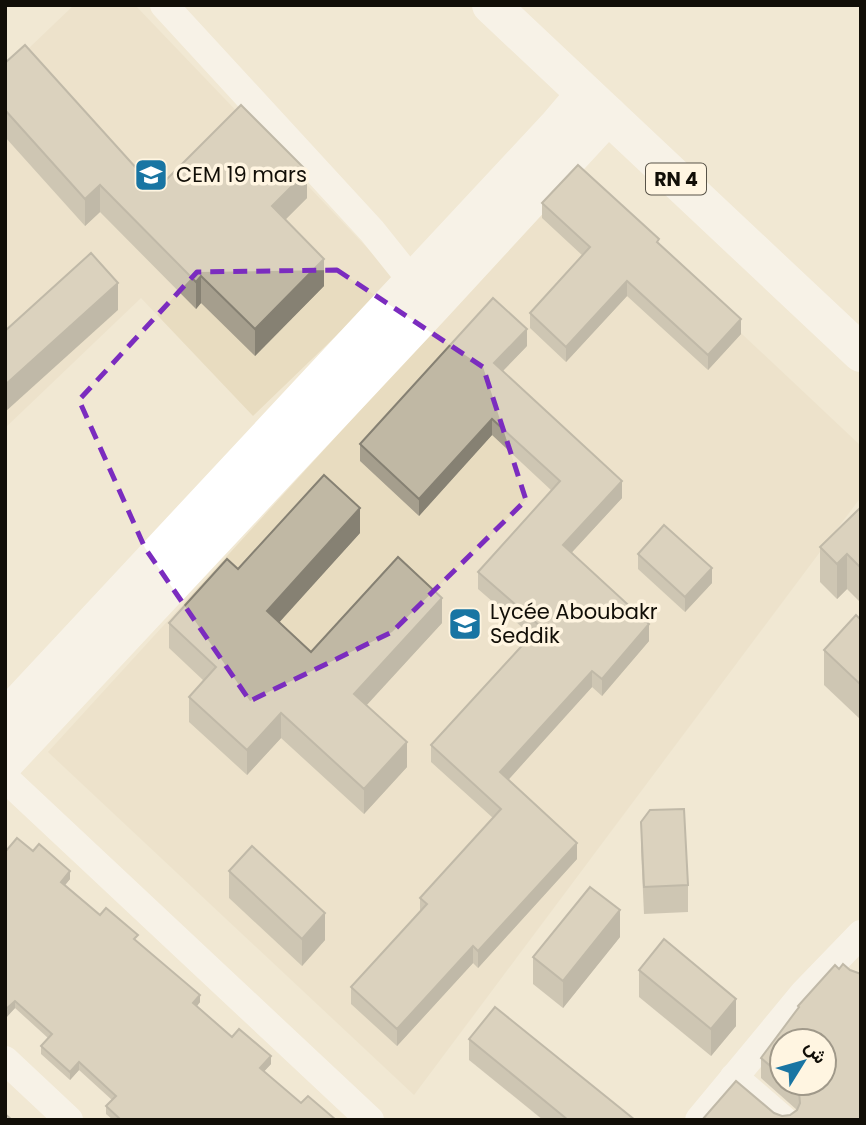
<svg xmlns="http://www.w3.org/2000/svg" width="866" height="1125" viewBox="0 0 866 1125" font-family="Poppins,Vazirmatn,sans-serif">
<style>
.built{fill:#e8dcc0}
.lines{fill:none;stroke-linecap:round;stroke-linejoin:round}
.street{stroke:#fff;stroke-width:28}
.secondary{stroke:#fff;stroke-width:38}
.primary{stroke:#fff;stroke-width:38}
.wall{fill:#a59e8d;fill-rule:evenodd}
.shaded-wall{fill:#868173}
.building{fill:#c0b8a4;stroke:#868173;stroke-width:2}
.marked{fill:none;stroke:#7b2cbf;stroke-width:5;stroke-dasharray:14 9;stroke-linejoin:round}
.labels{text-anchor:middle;stroke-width:7;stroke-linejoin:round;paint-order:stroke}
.shield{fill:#fff5e1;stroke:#585348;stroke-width:2}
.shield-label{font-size:19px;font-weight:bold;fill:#110e07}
.poi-label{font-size:21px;fill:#110e07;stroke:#fff5e1;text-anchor:start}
</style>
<rect width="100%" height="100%" fill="#f1e8d3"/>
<g class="built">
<polygon points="74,5 135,5 396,278 253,416 141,298 5,428 5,71"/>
<polygon points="574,176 861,446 861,497 414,1095 48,752"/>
</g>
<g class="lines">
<g class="street">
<polyline points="164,5 372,231 424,296"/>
<polyline points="5,778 370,1120"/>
<polyline points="5,1060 69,1120"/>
<polyline points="734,1077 784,1120"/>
<polyline points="699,1120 804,993 861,934"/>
</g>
<g class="secondary">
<polyline points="5,719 557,127 585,94"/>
<polyline points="5,762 432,306 608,115"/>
</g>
<polyline class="primary" points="491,5 861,353"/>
</g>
<g class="wall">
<polygon points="5,63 156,190 307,198 285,220 324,286 255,356 201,303 196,309 100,212 85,226 5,137"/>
<polygon points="542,203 659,244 741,334 708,370 627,296 566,362 530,328 530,313 583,256 542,218"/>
<polygon points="527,346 503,371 622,498 571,553 649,641 602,696 592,687 508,780 577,859 478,968 473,963 397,1046 351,1004 351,987 420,911 420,898 493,818 431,762 431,745 531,635 478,589 478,572 552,491 492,435 419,516 360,461 360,444"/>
<polygon points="861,507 861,603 847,589 837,599 820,582 820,547"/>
<polygon points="360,533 279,622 311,652 442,623 366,705 407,767 364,814 281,738 247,775 189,722 189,697 204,681 169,648 169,623 238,569"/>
<polygon points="638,554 712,583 685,612 638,569"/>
<polygon points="861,620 861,720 824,685 824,650"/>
<polygon points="641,822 688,885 688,912 644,914 641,849"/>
<polygon points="33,851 70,879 65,885 100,915 138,942 200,1002 197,1006 232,1037 271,1064 264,1071 301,1103 336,1120 113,1120 106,1114 106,1106 112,1100 79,1070 70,1080 41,1054 41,1046 48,1038 15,1008 5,1018 5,852"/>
<polygon points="229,871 325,940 302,966 229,898"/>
<polygon points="620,937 563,1008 533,984 533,957"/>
<polygon points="639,970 736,1026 711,1056 639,997"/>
<path d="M798,1006L861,1120H702L774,1113L782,1116L790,1115L797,1110L761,1078V1058L798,1009ZM782,1041L824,1083H782Z"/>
<polygon points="469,1039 635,1120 543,1120 469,1060"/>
</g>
<g class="shaded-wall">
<polygon points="307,171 307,198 272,233 272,206"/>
<polygon points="100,185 100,212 85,226 85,199"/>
<polygon points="324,259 324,286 255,356 255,329"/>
<polygon points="201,276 201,303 196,309 196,282"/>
<polygon points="627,281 627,296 566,362 566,347"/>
<polygon points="118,283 118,310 5,412 5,385"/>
<polygon points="741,319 741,334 708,370 708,355"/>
<polygon points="527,329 527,346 494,380 494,363"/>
<polygon points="492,419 492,435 419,516 419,499"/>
<polygon points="622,481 622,498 563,562 563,545"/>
<polygon points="360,508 360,533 267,636 267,611"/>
<polygon points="847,554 847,589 837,599 837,564"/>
<polygon points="712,568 712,583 685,612 685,597"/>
<polygon points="442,598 442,623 354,719 354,694"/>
<polygon points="649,624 649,641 602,696 602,679"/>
<polygon points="592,671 592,687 500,789 500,772"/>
<polygon points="281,713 281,738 247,775 247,750"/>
<polygon points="407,742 407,767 364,814 364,789"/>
<polygon points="577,843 577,859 478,968 478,951"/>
<polygon points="70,871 70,879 61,890 61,882"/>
<polygon points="620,910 620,937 563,1008 563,981"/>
<polygon points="325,913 325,940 302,966 302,939"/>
<polygon points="473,946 473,963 397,1046 397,1029"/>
<polygon points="200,995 200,1002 193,1011 193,1003"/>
<polygon points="736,999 736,1026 711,1056 711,1029"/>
<polygon points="15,1001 15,1008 6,1018 6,1011"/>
<polygon points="271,1056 271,1064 260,1076 260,1068"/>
<polygon points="79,1062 79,1070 70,1080 70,1072"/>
</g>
<g class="building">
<polygon points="25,45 156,190 241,105 307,171 272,206 324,259 255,329 201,276 196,282 100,185 85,199 5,110 5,63"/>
<polygon points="578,165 659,239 657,242 741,319 708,355 627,281 566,347 530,313 590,247 542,203"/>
<polygon points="91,253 118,283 5,385 5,331"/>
<polygon points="493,298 527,329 494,363 622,481 563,545 649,624 602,679 592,671 500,772 577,843 478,951 473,946 397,1029 351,987 427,904 420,898 501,809 431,745 540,626 478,572 560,481 492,419 419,499 360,444"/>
<polygon points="324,475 360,508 267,611 311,652 398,557 442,598 354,694 407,742 364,789 281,713 247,750 189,697 216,667 169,623 227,559 238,569"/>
<polygon points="861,507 861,568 847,554 837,564 820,547"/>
<polygon points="664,525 712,568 685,597 638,554"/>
<polygon points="856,615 861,620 861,685 824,650"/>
<polygon points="684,809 688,885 644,887 641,822 650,810"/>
<polygon points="17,838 33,851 39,844 70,871 61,882 100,915 106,908 138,935 134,939 200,995 193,1003 232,1037 239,1029 271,1056 260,1068 301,1103 308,1096 336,1120 121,1120 106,1106 116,1096 79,1062 70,1072 41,1046 52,1034 15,1001 5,1010 5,852"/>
<polygon points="252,846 325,913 302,939 229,871"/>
<polygon points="590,887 620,910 563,981 533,957"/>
<polygon points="664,939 736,999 711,1029 639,970"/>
<polygon points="843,964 850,970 861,974 861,1120 702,1120 736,1081 774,1113 782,1116 790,1115 797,1110 800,1103 799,1093 790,1083 824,1083 824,1041 782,1041 782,1076 761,1058 799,1007 798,1006 835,965 839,969"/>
<polygon points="495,1007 635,1120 568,1120 469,1039"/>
<polygon points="5,1114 12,1120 5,1120"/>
</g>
<path d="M0 0H866V1125H0ZM337,270L483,367L526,500L392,632L250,701L145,548L79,400L197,272Z" fill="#f1e8d3" fill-opacity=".55" fill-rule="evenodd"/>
<path class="marked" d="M337,270L483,367L526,500L392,632L250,701L145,548L79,400L197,272Z"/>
<defs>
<symbol id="school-square" viewBox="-11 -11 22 22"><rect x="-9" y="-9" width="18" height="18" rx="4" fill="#1975a3" stroke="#fff5e1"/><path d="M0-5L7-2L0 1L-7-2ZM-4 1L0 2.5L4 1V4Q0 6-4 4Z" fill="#fff"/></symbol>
</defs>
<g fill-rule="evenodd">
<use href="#school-square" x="132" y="156" width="38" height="38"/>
<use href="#school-square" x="446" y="605" width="38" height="38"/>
</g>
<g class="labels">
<rect class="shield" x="646" y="163.5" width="60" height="31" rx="5"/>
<g class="shield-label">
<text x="676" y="186">RN 4</text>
</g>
<g class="poi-label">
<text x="176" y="182">CEM 19 mars</text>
<text x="490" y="619">Lycée Aboubakr<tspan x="490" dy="24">Seddik</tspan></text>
</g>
</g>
<rect width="866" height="1125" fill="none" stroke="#110e07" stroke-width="14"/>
<g transform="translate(803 1062) rotate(53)"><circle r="33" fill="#fff5e1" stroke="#a0998a" stroke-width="2"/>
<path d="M0-5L12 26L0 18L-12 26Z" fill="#1975a3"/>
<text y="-10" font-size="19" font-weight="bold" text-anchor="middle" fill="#110e07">ش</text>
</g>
</svg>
